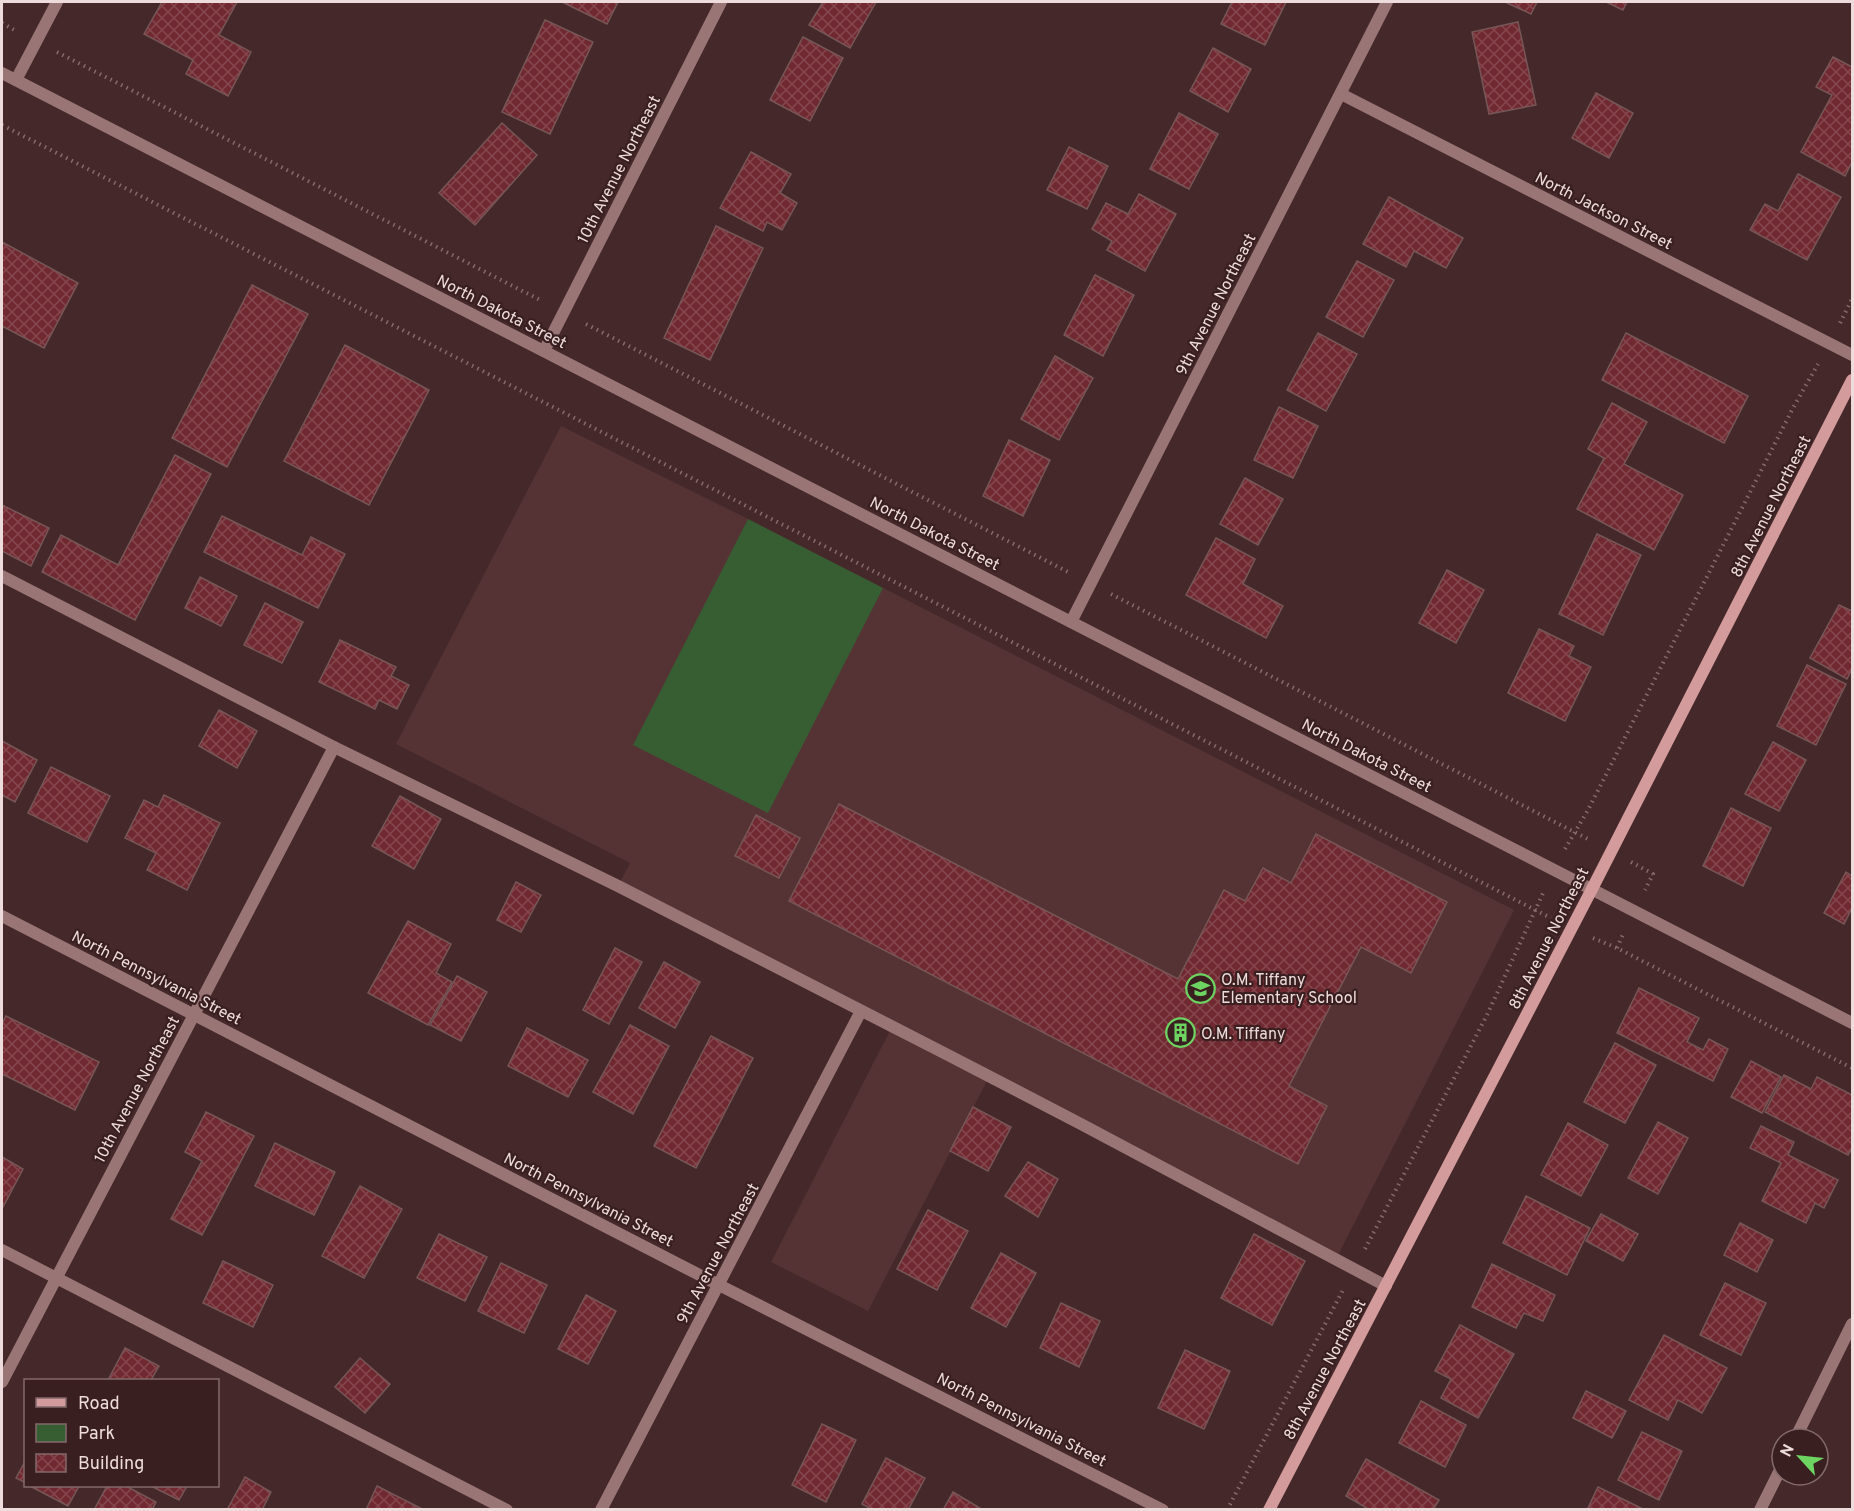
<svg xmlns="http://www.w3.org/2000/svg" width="1854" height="1511" viewBox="0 0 1854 1511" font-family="Overpass,sans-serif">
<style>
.built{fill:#553334}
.green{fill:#375e33}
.building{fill:url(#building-cross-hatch);stroke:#765657;stroke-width:1.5}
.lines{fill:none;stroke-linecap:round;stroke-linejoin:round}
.path{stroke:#846b6c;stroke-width:4;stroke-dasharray:1.5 4.5;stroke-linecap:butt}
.service{stroke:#997576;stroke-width:12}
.minor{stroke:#997576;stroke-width:12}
.tertiary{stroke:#997576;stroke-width:12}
.secondary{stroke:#d49b9c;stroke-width:12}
.labels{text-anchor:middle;stroke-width:4.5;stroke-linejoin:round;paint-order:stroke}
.street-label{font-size:16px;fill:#eedbdb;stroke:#3a1f20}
.poi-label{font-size:16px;fill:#eedbdb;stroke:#3a1f20;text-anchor:start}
</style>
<defs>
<pattern id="building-cross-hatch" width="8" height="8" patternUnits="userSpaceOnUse" patternTransform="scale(1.5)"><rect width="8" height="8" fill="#702930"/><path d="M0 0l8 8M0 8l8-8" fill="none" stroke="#85474d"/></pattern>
</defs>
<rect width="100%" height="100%" fill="#45292a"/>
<polygon class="built" points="561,426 748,519 1514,910 1336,1259 989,1077 868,1311 771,1262 892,1027 618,886 630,863 396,744"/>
<polygon class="green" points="748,519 883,588 768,813 633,745"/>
<g class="building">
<polygon points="162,2 237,2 219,35 251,52 228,96 186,74 193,60 144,34"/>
<polygon points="562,2 618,2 607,24"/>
<polygon points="823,2 876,2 850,48 809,25"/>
<polygon points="1232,2 1286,2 1265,45 1221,24"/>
<polygon points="1505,2 1537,2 1531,14"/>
<polygon points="1606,2 1627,2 1623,10"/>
<polygon points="545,20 593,42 550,134 502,112"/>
<polygon points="1518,22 1536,105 1489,114 1472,32"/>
<polygon points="803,37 843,58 810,121 770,100"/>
<polygon points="1213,48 1251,69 1228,112 1190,91"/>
<polygon points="1833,57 1852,67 1852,162 1845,176 1801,152 1832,95 1816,87"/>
<polygon points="1596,93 1633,113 1609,158 1572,138"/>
<polygon points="1179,113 1218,134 1189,189 1150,169"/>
<polygon points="502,123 537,155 475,225 439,193"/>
<polygon points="1069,147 1108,166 1087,209 1047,190"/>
<polygon points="751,152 791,174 780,193 797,203 782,230 767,222 763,231 720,208"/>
<polygon points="1798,174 1841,197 1807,260 1750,230 1765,204 1778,211"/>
<polygon points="1139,194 1176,214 1145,271 1107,250 1112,241 1092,229 1106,203 1128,214"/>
<polygon points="1389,197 1463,238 1446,268 1414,251 1406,267 1363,244"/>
<polygon points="716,226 763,248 710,360 664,338"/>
<polygon points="2,242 78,283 44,348 2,326"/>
<polygon points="1357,261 1394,280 1363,337 1326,317"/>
<polygon points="1095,275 1134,295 1103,356 1064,335"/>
<polygon points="252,285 308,314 227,467 172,438"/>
<polygon points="1318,333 1357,354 1326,411 1287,390"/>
<polygon points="1626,333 1748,396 1724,443 1602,380"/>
<polygon points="345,345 429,390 369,505 284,461"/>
<polygon points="1055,356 1093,378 1059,440 1021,419"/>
<polygon points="1612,403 1647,422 1624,464 1683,495 1654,550 1577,509 1604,458 1588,449"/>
<polygon points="1279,407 1318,426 1293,478 1254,460"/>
<polygon points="1009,440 1050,460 1023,516 983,496"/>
<polygon points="175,455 211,474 135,620 42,572 61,535 118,565"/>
<polygon points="1245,478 1283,499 1258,545 1220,524"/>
<polygon points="2,505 49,528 31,566 2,551"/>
<polygon points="222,516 302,555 311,537 345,554 318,608 204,552"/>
<polygon points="1597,534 1641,555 1603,635 1559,614"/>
<polygon points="1216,538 1255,559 1243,584 1283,606 1266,638 1186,595"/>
<polygon points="1447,570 1484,590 1456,643 1419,623"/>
<polygon points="200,577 237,596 221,626 185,608"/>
<polygon points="265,603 303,622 282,663 244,645"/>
<polygon points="1839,605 1852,611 1852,669 1847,679 1810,658"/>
<polygon points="1539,629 1574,646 1569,656 1591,667 1565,721 1508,693"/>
<polygon points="340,640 396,667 391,676 409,685 397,709 379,700 375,709 319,682"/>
<polygon points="1807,665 1846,684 1816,745 1777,726"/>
<polygon points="219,710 257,731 237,768 199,746"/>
<polygon points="2,741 37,760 15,802 2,795"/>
<polygon points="1773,742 1806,760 1779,811 1745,794"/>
<polygon points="51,767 110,796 87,842 28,813"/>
<polygon points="164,795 220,823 187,890 147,870 156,853 125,838 144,800 158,807"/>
<polygon points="400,796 441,819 414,869 372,846"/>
<polygon points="839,804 1178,979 1224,890 1245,901 1263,868 1291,883 1316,834 1447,902 1411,973 1361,947 1289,1086 1327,1106 1298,1164 789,901"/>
<polygon points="1731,808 1771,828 1743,886 1703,866"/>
<polygon points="756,815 800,838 779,878 735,856"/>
<polygon points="1846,872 1852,876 1852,908 1844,924 1824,913"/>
<polygon points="516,882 541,895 521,932 497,920"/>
<polygon points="408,921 451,944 436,973 452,982 428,1025 368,993"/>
<polygon points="615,948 642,962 609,1024 583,1010"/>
<polygon points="664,962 700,982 675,1028 639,1008"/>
<polygon points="457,976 487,992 461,1041 430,1025"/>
<polygon points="1639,988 1699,1018 1687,1042 1703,1050 1709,1039 1728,1049 1713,1081 1617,1033"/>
<polygon points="6,1016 99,1062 75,1110 2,1074 2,1024"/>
<polygon points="630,1025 669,1046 633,1114 593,1092"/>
<polygon points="527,1028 588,1060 568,1097 508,1066"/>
<polygon points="711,1036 753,1058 696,1168 654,1146"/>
<polygon points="1615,1043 1656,1065 1625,1123 1584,1102"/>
<polygon points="1751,1061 1781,1077 1762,1113 1731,1097"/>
<polygon points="1784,1075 1811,1089 1817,1077 1852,1095 1852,1148 1848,1155 1765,1112"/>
<polygon points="973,1107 1011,1127 988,1171 950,1151"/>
<polygon points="206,1112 254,1136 202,1235 171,1219 202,1161 185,1152"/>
<polygon points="1658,1122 1688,1138 1658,1194 1628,1178"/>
<polygon points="1568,1123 1608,1145 1581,1196 1541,1175"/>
<polygon points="1761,1126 1794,1142 1788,1155 1838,1180 1824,1208 1815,1203 1806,1223 1762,1201 1781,1163 1750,1148"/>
<polygon points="275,1143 335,1172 314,1215 255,1186"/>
<polygon points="2,1157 23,1169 3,1207 2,1207"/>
<polygon points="1028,1162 1058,1179 1038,1217 1005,1196"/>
<polygon points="360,1186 402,1209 364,1278 322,1256"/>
<polygon points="1526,1196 1590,1228 1567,1275 1503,1243"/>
<polygon points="928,1210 968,1231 937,1290 897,1269"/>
<polygon points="1601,1214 1638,1234 1623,1261 1586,1241"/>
<polygon points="1740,1223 1773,1240 1757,1272 1724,1255"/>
<polygon points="439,1234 487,1257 465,1301 417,1278"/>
<polygon points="1254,1234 1305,1261 1272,1325 1221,1298"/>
<polygon points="1001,1253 1036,1273 1006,1327 971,1308"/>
<polygon points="223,1261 273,1285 253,1327 203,1303"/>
<polygon points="501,1263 547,1285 524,1333 478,1311"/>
<polygon points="1492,1264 1555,1295 1543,1321 1524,1313 1516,1328 1472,1307"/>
<polygon points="1725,1283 1766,1303 1741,1355 1700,1335"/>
<polygon points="586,1295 616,1311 588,1364 558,1349"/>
<polygon points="1061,1303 1100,1321 1079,1367 1040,1348"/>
<polygon points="1460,1325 1514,1354 1478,1418 1441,1398 1451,1379 1435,1371"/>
<polygon points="1664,1335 1727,1368 1702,1413 1678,1400 1668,1420 1629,1400"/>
<polygon points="125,1348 159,1366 151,1380 108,1380"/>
<polygon points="1185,1350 1230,1371 1204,1429 1158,1408"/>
<polygon points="360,1358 390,1384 365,1413 335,1387"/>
<polygon points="1586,1391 1626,1411 1612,1438 1573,1418"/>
<polygon points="1421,1401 1466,1425 1445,1467 1399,1443"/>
<polygon points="822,1424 856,1440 826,1502 792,1485"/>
<polygon points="1642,1432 1682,1451 1659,1500 1618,1480"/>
<polygon points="886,1458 925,1478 908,1510 873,1510 862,1504"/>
<polygon points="1366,1459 1439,1500 1433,1510 1370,1510 1346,1496"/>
<polygon points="26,1460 26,1483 16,1478"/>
<polygon points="245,1477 271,1492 262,1510 227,1510"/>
<polygon points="30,1486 79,1486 68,1506"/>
<polygon points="107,1486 126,1486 156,1502 152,1510 94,1510"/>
<polygon points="151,1486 187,1486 179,1500"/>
<polygon points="377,1486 424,1510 366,1510"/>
<polygon points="1598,1487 1645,1510 1587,1510"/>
<polygon points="953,1492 983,1510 943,1510"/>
</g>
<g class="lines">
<g class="path">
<polyline points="2,23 16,31"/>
<polyline points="57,52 542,301"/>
<polyline points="2,125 1551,918"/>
<polyline points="1840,323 1852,299"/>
<polyline points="586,324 1070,573"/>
<polyline points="1111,594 1590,840"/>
<polyline points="1565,849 1588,810 1793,408 1818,364"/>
<polyline points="1631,862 1653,874 1645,890"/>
<polyline points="1593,938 1617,948 1852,1068"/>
<polyline points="1617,948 1624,932"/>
<polyline points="1365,1249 1488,1013 1544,891"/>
<polyline points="1227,1510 1343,1290"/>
</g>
<g class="service">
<polyline points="2,576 334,747 618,886 946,1054 1079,1123 1386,1286"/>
<polyline points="2,1250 507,1510"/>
</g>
<g class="minor">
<polyline points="16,80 57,2"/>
<polyline points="1341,94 1852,355"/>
<polyline points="544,351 721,2"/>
<polyline points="1071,622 1387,2"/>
<polyline points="2,916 719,1285 1163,1510"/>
<polyline points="2,1382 334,747"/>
<polyline points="1795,1439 1852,1324"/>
<polyline points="601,1510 861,1011"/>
<polyline points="1760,1510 1782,1466"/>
</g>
<polyline class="tertiary" points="2,73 1852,1023"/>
<polyline class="secondary" points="1269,1510 1592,889 1852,380"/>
</g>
<defs>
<symbol id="school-ring" viewBox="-11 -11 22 22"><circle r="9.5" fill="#3a1f20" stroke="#6dd361" stroke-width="1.5"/><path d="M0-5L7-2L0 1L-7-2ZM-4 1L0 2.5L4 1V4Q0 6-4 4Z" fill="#6dd361"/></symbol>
<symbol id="building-ring" viewBox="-11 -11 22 22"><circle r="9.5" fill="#3a1f20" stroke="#6dd361" stroke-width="1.5"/><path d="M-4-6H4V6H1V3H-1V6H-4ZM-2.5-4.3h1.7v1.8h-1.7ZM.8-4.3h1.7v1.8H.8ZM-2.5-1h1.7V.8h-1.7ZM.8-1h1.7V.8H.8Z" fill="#6dd361"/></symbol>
</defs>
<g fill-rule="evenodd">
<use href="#school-ring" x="1184" y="972" width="33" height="33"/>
<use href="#building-ring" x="1164" y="1016" width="33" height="33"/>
</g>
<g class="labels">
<g class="street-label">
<text transform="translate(618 169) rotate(-63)" y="6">10th Avenue Northeast</text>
<text transform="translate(1604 210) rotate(27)" y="6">North Jackson Street</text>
<text transform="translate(1215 304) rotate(-63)" y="6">9th Avenue Northeast</text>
<text transform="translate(502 311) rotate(27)" y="6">North Dakota Street</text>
<text transform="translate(1770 506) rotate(-63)" y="6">8th Avenue Northeast</text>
<text transform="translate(935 533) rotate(27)" y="6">North Dakota Street</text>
<text transform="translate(1367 755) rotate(27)" y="6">North Dakota Street</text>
<text transform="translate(1548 938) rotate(-63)" y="6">8th Avenue Northeast</text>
<text transform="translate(157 977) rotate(27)" y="6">North Pennsylvania Street</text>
<text transform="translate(136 1089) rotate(-62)" y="6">10th Avenue Northeast</text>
<text transform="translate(589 1199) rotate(27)" y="6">North Pennsylvania Street</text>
<text transform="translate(717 1253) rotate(-62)" y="6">9th Avenue Northeast</text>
<text transform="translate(1324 1369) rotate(-62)" y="6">8th Avenue Northeast</text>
<text transform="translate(1022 1419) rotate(27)" y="6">North Pennsylvania Street</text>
</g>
<g class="poi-label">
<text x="1221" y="985">O.M. Tiffany<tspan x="1221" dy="18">Elementary School</tspan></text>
<text x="1201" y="1039">O.M. Tiffany</text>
</g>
</g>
<rect width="1854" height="1511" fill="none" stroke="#eedbdb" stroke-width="6"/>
<rect x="24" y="1379" width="195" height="108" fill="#3a1f20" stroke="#826a6b" stroke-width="1.5"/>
<rect x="36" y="1398" width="30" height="9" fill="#d49b9c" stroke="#826a6b" stroke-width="1.5"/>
<text x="78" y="1409" font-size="18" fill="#eedbdb">Road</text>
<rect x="36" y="1424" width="30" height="18" fill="#375e33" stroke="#826a6b" stroke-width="1.5"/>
<text x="78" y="1439" font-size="18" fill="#eedbdb">Park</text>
<rect x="36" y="1454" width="30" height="18" fill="url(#building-cross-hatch)" stroke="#826a6b" stroke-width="1.5"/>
<text x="78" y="1469" font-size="18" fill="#eedbdb">Building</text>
<g transform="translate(1800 1457) rotate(297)"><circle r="28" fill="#3a1f20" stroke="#826a6b" stroke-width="1.5"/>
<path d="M0-4.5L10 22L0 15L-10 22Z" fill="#6dd361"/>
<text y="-9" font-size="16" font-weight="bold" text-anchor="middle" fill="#eedbdb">N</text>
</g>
</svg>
